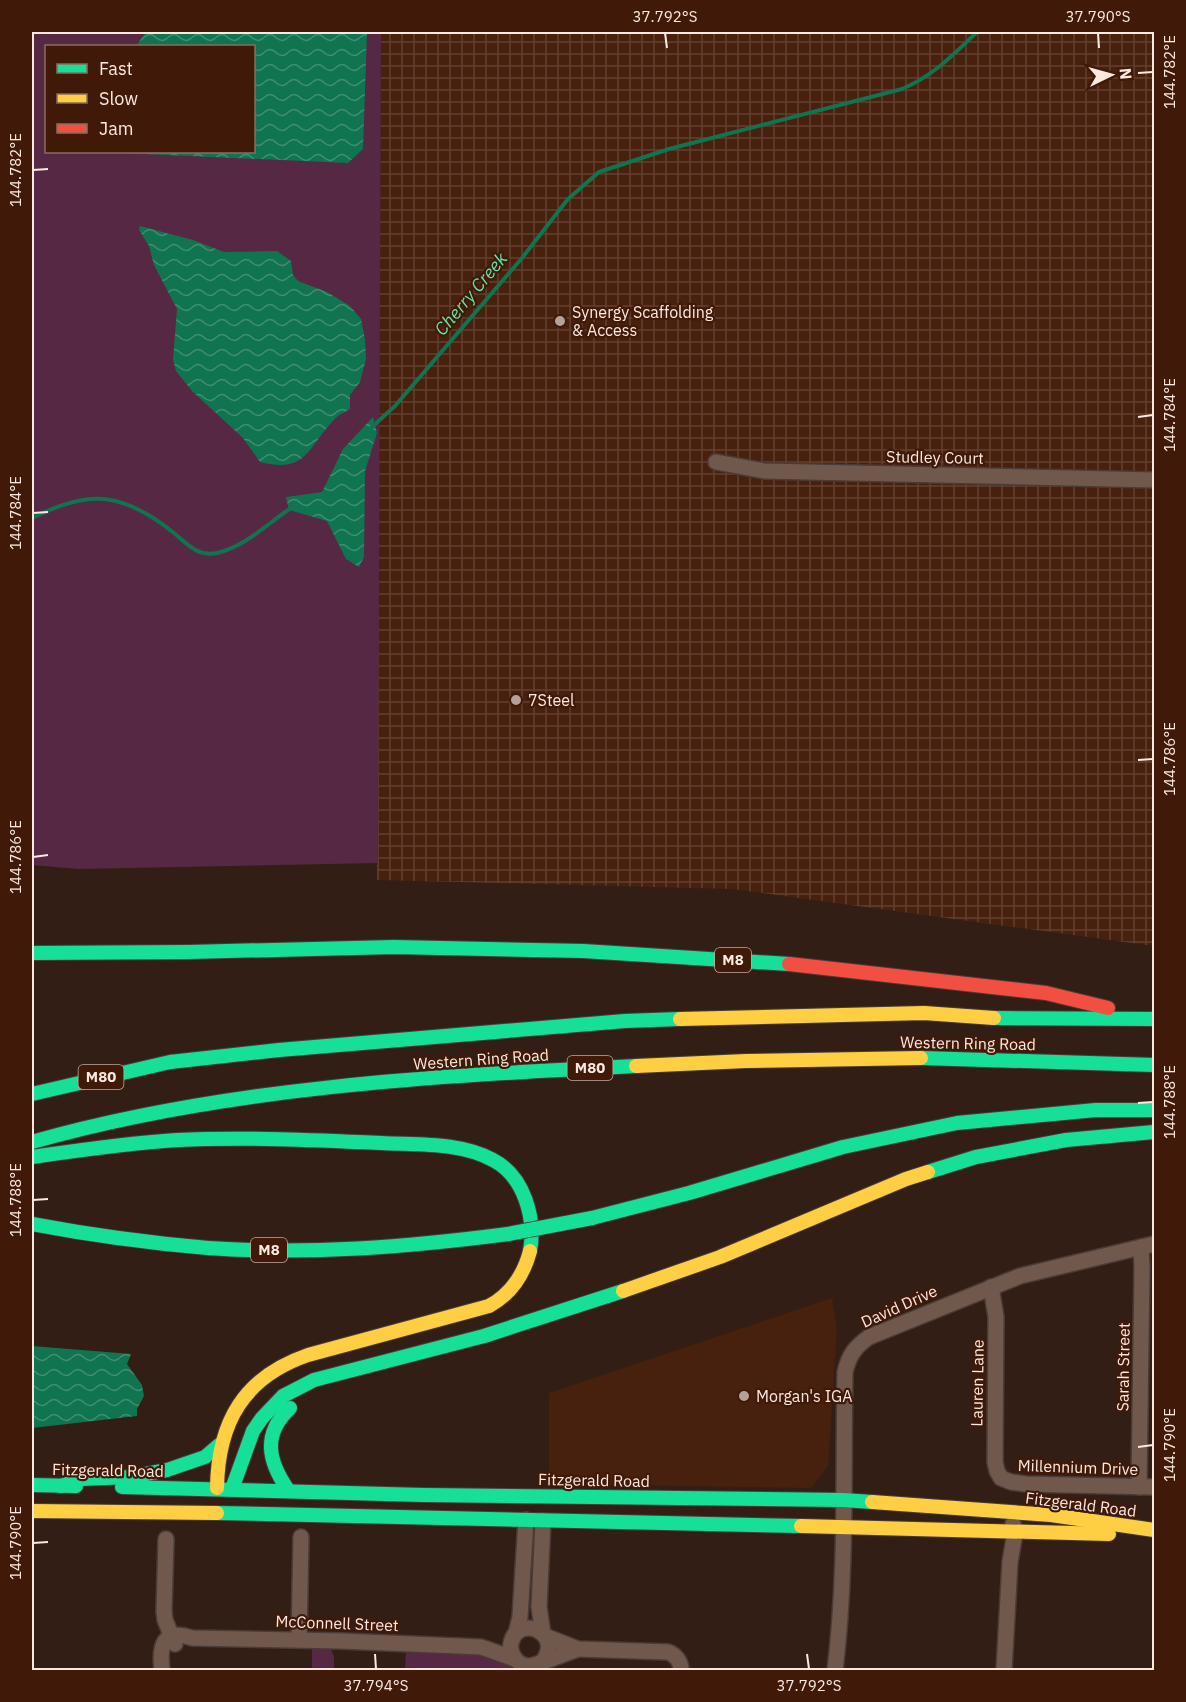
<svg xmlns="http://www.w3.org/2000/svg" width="1186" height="1702" viewBox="0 0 1186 1702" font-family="'IBM Plex Sans',sans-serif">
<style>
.built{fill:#48200e}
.industrial{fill:url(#industrial-grid)}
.green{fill:#562843;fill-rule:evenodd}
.water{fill:url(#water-waves)}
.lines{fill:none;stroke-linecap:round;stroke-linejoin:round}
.stream{stroke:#107450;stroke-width:4}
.street-casing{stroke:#4b3b36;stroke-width:18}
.fast-casing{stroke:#4b3b36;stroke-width:16}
.slow-casing{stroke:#4b3b36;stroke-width:16}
.jam-casing{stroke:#4b3b36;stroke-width:16}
.street{stroke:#71584d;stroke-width:15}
.fast{stroke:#16e098;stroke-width:14}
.slow{stroke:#ffcf43;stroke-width:14}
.jam{stroke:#f24e42;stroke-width:14}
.fast-bridge-casing{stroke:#4b3b36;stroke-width:16;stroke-linecap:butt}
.fast-bridge{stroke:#16e098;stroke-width:14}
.ticks{fill:none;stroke:#fae8e1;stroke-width:2}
.poi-dot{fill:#b4a19a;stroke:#401908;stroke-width:2}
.labels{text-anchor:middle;stroke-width:4.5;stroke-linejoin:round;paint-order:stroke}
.shield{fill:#401908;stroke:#c2aaa0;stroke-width:1.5}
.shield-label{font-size:15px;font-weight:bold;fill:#fae8e1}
.poi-label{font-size:16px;fill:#fae8e1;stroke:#401908;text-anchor:start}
.street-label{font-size:16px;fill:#fae8e1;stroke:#401908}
.water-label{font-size:18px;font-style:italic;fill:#63e4ad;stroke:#401908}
.neatline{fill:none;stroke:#fae8e1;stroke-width:2}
.ticks-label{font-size:15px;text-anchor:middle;fill:#fae8e1}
</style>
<defs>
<pattern id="industrial-grid" width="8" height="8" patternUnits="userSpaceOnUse" patternTransform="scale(1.5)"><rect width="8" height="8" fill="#48200e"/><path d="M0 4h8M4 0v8" fill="none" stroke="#634031"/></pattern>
<pattern id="water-waves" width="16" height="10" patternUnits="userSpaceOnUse" patternTransform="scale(1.5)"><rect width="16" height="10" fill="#107450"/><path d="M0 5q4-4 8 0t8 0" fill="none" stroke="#408e71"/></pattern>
</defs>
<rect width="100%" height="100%" fill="#331e15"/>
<polygon class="built" points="832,1298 837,1329 828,1466 811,1488 557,1484 549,1474 549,1393"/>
<polygon class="industrial" points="381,32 1154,32 1154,946 732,889 377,880"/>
<g class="green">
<path d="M32,32H381L378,863L78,869L32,865ZM46,46H254V152H46Z"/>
<polygon points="312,1649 331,1649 334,1656 334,1670 312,1670"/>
<path d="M406,1650C438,1651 495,1646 517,1670H405Z"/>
</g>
<g class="water">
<polygon points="146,32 367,32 363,149 348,163 124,153 254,152 254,46 136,46"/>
<path d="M140,226L193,240L224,252L277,251L291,261L293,275L298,281L327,292L350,306L361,319L365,340L366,359L360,382L350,395V409C346,412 342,413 338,416C308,443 310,475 260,462L243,438L193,392L176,371L173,359L177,309L154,265L149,246L139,230Z"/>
<polygon points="373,417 377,433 365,471 364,557 359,567 346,559 327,521 289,510 286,497 322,492 343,449"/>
<polygon points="32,1346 131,1354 127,1364 142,1385 144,1396 137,1409 137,1416 32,1428"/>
</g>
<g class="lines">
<g class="stream">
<path d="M372,427L395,406L522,258L568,199L599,172L669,149L902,89C934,75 952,56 977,32"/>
<path d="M32,518C90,489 123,492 174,533C187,544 198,557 217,553C245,547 268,523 291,508"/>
</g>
<defs>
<g id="street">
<polyline points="716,462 764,471 1154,480"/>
<polyline points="991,1287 996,1317 995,1462 997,1471 1001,1478 1011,1482 1026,1484 1154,1487"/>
<polyline points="1139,1487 1142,1268 1141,1247"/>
<polyline points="543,1521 539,1607 543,1634"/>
<polyline points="166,1539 164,1611 165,1620 175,1644"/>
<polyline points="516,1633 520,1617 526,1520"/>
<path d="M545,1636L578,1649L668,1652C676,1655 681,1662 681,1670"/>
<polyline points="299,1640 301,1537"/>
<path d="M543,1661C564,1633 518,1613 511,1643C510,1648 511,1653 514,1657C517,1662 523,1666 529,1666C535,1666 569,1652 578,1649"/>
<path d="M162,1670C159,1646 163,1628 192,1638L341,1641L481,1647L515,1659"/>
<path d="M835,1670C847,1571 843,1472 845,1372C849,1355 855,1347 869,1337L1020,1276L1154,1244"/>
<polyline points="1004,1670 1010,1562 1015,1533 1013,1524"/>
</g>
<g id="fast">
<polyline points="32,953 189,952 394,947 583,951 789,964"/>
<polyline points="994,1018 1154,1019"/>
<polyline points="921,1058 1154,1065"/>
<polyline points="32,1094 170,1062 279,1050 625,1021 680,1019"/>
<path d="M32,1142C225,1087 436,1076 636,1066"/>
<path d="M32,1157C80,1150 128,1143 177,1140C245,1137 313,1140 381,1143C418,1145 460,1142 493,1160C524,1176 536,1218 530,1251"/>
<polyline points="928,1172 976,1157 1066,1140 1154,1132"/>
<polyline points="592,1218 689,1193 843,1147 957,1123 1096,1110 1154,1110"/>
<path d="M32,1224C90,1235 149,1243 208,1248C308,1255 408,1247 508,1234"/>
<polyline points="32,1485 76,1486"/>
<polyline points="61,1486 80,1479 130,1477 167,1470 205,1457 219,1445"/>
<polyline points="122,1487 423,1495 843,1500 872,1502"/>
<polyline points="232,1489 253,1431 262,1418 283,1396 314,1380 484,1336 623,1291"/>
<path d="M288,1490C268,1461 262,1434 290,1408"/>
<polyline points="217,1513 801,1526"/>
</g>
<g id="slow">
<polyline points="680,1019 924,1013 994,1018"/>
<polyline points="636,1066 746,1061 921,1058"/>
<polyline points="623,1291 720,1257 906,1179 928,1172"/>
<path d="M217,1488C218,1422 244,1377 308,1355L489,1306C511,1294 524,1274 530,1251"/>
<polyline points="872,1502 1051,1515 1154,1530"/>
<polyline points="32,1511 217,1513"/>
<polyline points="801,1526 1109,1534"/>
</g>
<polyline id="jam" points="789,964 1046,993 1108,1008"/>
</defs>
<use href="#street" class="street-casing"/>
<use href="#fast" class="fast-casing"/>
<use href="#slow" class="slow-casing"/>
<use href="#jam" class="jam-casing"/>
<use href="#street" class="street"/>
<use href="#fast" class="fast"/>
<use href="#slow" class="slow"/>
<use href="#jam" class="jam"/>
<defs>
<polyline id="fast-bridge" points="508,1234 592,1218"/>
</defs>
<use href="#fast-bridge" class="fast-bridge-casing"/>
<use href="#fast-bridge" class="fast-bridge"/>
</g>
<path class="ticks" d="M665,33L667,48M1098,33L1099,48M1138,73L1153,72M33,170L48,169M1138,417L1153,415M33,513L48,512M1138,760L1153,759M33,857L48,855M1138,1103L1153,1102M33,1200L48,1199M1138,1447L1153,1445M33,1543L48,1542M375,1654L376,1669M807,1654L809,1669"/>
<g class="poi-dot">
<circle cx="560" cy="321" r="6"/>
<circle cx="516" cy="700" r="6"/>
<circle cx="744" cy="1396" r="6"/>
</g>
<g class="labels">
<g class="shield">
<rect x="715" y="948" width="36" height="24" rx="4.5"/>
<rect x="567.5" y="1056" width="45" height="24" rx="4.5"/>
<rect x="78.5" y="1065" width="45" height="24" rx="4.5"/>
<rect x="251" y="1238" width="36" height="24" rx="4.5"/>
</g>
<g class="shield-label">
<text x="733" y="965">M8</text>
<text x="590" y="1073">M80</text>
<text x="101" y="1082">M80</text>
<text x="269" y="1255">M8</text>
</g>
<g class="poi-label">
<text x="572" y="318">Synergy Scaffolding<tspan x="572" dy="18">&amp; Access</tspan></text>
<text x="528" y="706">7Steel</text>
<text x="756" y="1402">Morgan's IGA</text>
</g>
<g class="street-label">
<text transform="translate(935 457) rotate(1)" y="6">Studley Court</text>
<text transform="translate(968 1043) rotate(1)" y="6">Western Ring Road</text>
<text transform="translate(481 1059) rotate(-4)" y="6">Western Ring Road</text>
<text transform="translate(899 1306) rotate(-24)" y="6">David Drive</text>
<text transform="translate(1123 1367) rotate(-89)" y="6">Sarah Street</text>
<text transform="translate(977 1383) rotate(-89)" y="6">Lauren Lane</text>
<text transform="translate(1078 1467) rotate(2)" y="6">Millennium Drive</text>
<text transform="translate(108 1470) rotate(1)" y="6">Fitzgerald Road</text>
<text transform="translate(594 1480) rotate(1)" y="6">Fitzgerald Road</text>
<text transform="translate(1081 1504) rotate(7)" y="6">Fitzgerald Road</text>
<text transform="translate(337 1623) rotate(2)" y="6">McConnell Street</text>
</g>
<g class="water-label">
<text transform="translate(471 294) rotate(-50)" y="6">Cherry Creek</text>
</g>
</g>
<rect width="1186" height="1702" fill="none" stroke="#401908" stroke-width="66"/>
<rect x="45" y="45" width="210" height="108" fill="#401908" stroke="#8a6c5f" stroke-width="1.5"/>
<rect x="57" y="64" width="30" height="9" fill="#16e098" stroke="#8a6c5f" stroke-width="1.5"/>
<text x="99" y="75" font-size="18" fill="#fae8e1">Fast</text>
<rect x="57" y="94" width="30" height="9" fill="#ffcf43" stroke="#8a6c5f" stroke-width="1.5"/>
<text x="99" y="105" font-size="18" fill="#fae8e1">Slow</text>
<rect x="57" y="124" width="30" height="9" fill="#f24e42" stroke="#8a6c5f" stroke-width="1.5"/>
<text x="99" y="135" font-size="18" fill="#fae8e1">Jam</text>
<g transform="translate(1111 75) rotate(85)" stroke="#401908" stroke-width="4.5" paint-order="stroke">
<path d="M0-4.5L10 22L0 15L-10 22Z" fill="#fae8e1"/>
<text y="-9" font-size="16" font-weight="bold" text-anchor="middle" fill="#fae8e1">N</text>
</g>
<rect x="33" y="33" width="1120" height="1636" class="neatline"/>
<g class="ticks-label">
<text x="665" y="22">37.792°S</text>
<text x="1098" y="22">37.790°S</text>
<text transform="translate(1170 72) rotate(-90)" y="5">144.782°E</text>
<text transform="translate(16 170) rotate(-90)" y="5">144.782°E</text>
<text transform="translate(1170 415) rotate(-90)" y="5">144.784°E</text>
<text transform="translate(16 513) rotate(-90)" y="5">144.784°E</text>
<text transform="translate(1170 759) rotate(-90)" y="5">144.786°E</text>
<text transform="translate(16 857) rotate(-90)" y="5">144.786°E</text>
<text transform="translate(1170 1102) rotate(-90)" y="5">144.788°E</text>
<text transform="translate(16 1200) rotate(-90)" y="5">144.788°E</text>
<text transform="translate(1170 1445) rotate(-90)" y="5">144.790°E</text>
<text transform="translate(16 1543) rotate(-90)" y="5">144.790°E</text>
<text x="376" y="1691">37.794°S</text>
<text x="809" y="1691">37.792°S</text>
</g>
</svg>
